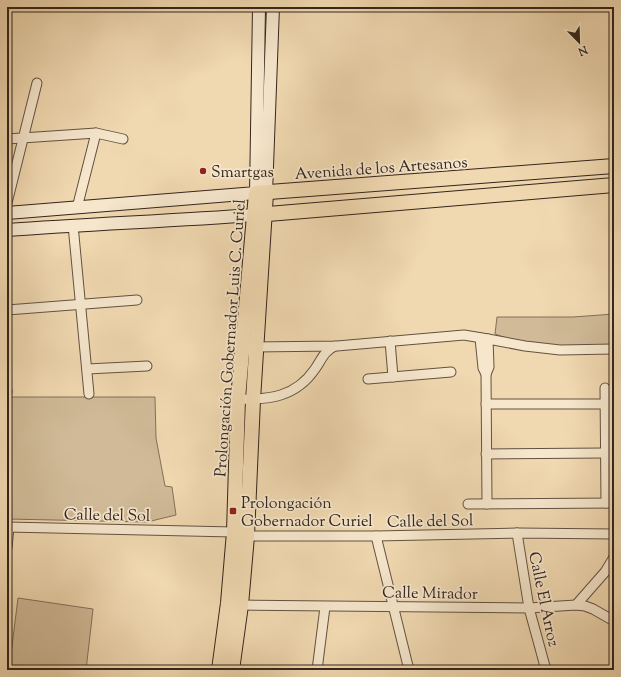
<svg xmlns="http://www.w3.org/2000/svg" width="621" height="677" viewBox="0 0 621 677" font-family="'Sorts Mill Goudy',serif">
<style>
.green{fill:#d0ba97;stroke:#82705a}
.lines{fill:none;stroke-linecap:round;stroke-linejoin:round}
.street-casing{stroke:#635242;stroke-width:11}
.secondary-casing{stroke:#34251d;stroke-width:14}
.primary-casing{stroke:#34251d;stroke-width:16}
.street{stroke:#f5e6cc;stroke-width:9}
.secondary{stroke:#f5e6cc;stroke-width:12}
.primary{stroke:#f0d8b0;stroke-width:14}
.poi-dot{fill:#8f2418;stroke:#f5e6cc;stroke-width:1.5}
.labels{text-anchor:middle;stroke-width:3.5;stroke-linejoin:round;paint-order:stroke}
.street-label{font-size:16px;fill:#34251d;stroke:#f5e6cc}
.poi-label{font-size:16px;fill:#34251d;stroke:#f5e6cc;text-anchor:start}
</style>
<rect width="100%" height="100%" fill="#f0d8b0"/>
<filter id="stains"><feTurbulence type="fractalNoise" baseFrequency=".005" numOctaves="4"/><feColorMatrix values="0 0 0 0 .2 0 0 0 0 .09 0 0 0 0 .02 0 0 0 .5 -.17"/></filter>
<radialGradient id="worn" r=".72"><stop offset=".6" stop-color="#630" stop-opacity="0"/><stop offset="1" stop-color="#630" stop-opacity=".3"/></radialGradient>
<g class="green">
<polygon points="614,314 614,344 563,347 518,342 495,334 497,317 573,317"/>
<polygon points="7,397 155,397 156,438 165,486 172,487 176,515 147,522 7,519"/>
<polygon points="18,598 93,609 86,670 9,670"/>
</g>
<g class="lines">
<defs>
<g id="street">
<polyline points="7,139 96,133 123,139"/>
<polyline points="7,203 37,83"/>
<polyline points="77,208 96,133"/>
<polyline points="73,225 89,394"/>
<polyline points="7,310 137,300"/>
<polyline points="480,338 483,368 486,374 487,504"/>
<polyline points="390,341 393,377"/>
<polyline points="251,347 337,346 464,335 488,339 525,346 560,350 614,349"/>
<polyline points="87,369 147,366"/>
<polyline points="486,374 489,367 488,339"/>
<polyline points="368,379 451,372"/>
<polyline points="605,388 606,503"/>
<polyline points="7,391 7,392"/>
<path d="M238,399C269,400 296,397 315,369C322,359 324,351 335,346"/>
<polyline points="486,404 605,404"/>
<polyline points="486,454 606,453"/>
<polyline points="468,504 614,503"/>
<polyline points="7,527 234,532 247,536 376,536 517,533 614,534"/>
<polyline points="517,533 529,608 546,670"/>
<polyline points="376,536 409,670"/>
<polyline points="7,548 9,527"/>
<polyline points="241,605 529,608 576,605 585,606 593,609 614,621"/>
<polyline points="576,605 605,572 614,557"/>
<polyline points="317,670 325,607"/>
</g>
<g id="secondary">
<polyline points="266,193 273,7"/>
<polyline points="7,213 256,193 259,7"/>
<path d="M7,230C89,224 172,221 254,215"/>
</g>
<g id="primary">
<polyline points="256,215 614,185"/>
<polyline points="219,670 228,603 234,532 238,399 256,193 614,166"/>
<polyline points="232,670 241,605 247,536 253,400 266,193"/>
</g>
</defs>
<use href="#street" class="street-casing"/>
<use href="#secondary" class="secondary-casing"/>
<use href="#primary" class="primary-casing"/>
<use href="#street" class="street"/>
<use href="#secondary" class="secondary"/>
<use href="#primary" class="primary"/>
</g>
<g class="poi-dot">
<circle cx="203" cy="171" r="4"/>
<rect x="229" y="507" width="8" height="8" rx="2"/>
</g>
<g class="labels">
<g class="street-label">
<text transform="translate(381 167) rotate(-4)" y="6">Avenida de los Artesanos</text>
<text transform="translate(229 338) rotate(-86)" y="6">Prolongación Gobernador Luis C. Curiel</text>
<text transform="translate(107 514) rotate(1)" y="6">Calle del Sol</text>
<text transform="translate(430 520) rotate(-1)" y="6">Calle del Sol</text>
<text transform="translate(430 592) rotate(1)" y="6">Calle Mirador</text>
<text transform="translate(545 599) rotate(78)" y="6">Calle El Arroz</text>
</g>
<g class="poi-label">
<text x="211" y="177">Smartgas</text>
<text x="241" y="508">Prolongación<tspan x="241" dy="18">Gobernador Curiel</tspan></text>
</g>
</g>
<rect width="621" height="677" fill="none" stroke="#f0d8b0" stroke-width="24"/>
<rect x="8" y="8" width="605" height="661" fill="none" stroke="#34251d" stroke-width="2"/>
<rect x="12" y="12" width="597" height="653" fill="none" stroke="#34251d"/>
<g transform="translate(579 42) rotate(157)" stroke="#f5e6cc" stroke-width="3" paint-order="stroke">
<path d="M0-3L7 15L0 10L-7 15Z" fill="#34251d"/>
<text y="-6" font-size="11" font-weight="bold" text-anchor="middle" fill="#34251d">N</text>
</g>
<rect width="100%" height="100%" filter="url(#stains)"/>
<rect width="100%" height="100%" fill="url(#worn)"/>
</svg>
